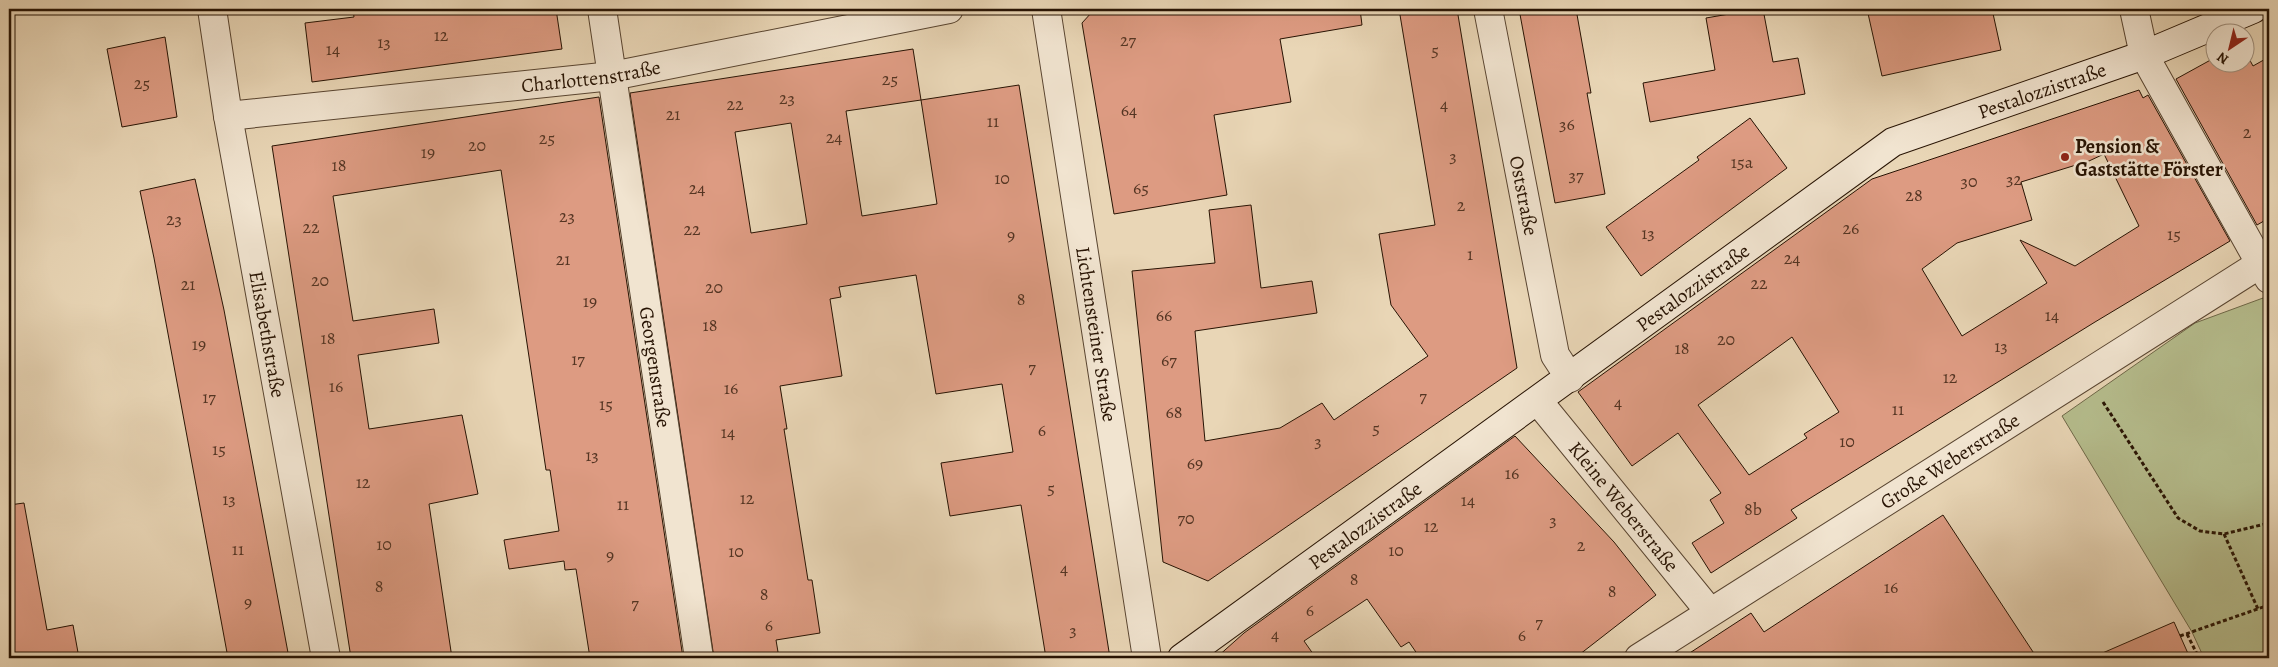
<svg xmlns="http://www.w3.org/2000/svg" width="2278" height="667" viewBox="0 0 2278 667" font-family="Alegreya,serif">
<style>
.green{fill:#b6be8e;stroke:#6e6848}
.building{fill:#dd9b82;stroke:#271303;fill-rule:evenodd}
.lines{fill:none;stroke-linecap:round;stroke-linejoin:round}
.street-casing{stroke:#584430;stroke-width:30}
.secondary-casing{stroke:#271303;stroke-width:30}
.path{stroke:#271303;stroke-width:3;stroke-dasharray:4 2.5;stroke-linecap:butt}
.street{stroke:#f1e4d0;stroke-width:28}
.secondary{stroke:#f1e4d0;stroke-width:28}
.poi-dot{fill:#8f2418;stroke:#f1e4d0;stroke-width:2}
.labels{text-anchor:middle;stroke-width:5;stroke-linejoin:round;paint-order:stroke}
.number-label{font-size:18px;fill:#543523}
.street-label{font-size:20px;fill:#271303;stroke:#f1e4d0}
.poi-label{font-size:20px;font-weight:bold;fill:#271303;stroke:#f1e4d0;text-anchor:start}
</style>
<rect width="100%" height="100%" fill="#e9d6b6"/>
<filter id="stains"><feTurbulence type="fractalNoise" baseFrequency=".004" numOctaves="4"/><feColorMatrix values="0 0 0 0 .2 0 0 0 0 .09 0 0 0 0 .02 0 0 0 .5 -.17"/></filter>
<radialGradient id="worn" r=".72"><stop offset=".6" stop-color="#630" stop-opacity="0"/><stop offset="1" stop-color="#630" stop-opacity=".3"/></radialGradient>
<polygon class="green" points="2263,298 2269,309 2269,658 2204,658 2192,632 2062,416 2195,323"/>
<g class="building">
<polygon points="353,9 556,9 562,49 312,82 305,23 354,17"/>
<polygon points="1109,9 1360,9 1362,25 1280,39 1291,102 1214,115 1227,195 1114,214 1082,23 1092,12"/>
<polygon points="1399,9 1457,9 1517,368 1208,581 1163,562 1132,271 1215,263 1209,210 1251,205 1261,288 1312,281 1317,313 1195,331 1205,441 1280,428 1322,403 1334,420 1428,356 1391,305 1379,234 1435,225"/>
<polygon points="1519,9 1576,9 1591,93 1587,93 1605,194 1555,203"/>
<polygon points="1758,9 1763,9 1773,62 1798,58 1805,94 1650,122 1643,83 1715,70 1706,18"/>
<polygon points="1867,9 1992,9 2001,50 1882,76"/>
<polygon points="165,37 177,117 122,127 107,49"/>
<path d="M913,49L921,100L1019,85L1110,658H1046L1021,505L950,516L941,463L1013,452L1002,384L936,394L916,275L839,287L841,297L830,299L842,376L780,386L787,429H784L808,580H812L820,633L776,640L779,658H714L630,93ZM921,100L937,204L862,216L846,111ZM791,123L807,224L751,233L735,132Z"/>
<polygon points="2246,53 2253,66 2269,57 2269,218 2257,225 2176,79 2216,57 2216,62 2246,62"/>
<path d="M2139,90L2143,98L2148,95L2230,241L2095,322L1791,510L1797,518L1711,573L1692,543L1724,523L1710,500L1721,493L1678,433L1632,466L1578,392L1872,179ZM2104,154L2139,226L2075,266L2020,240L2047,283L1962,336L1922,269L1957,243L2032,220L2021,182L2089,161ZM1792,337L1839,412L1804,434L1807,438L1749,475L1698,405Z"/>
<polygon points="599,97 683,658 590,658 576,569 565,570 564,561 509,569 504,540 559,531 550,470 546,470 501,170 333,196 353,321 434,309 439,343 358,355 369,429 462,415 478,494 429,504 452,658 351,658 272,146"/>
<polygon points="1750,118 1787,168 1641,276 1606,227 1699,160 1697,157"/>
<polygon points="195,179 224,310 289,658 228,658 154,258 140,191"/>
<polygon points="1515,436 1614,542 1656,595 1575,658 1420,658 1409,642 1401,647 1367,599 1304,641 1316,658 1216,658 1244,633"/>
<polygon points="24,503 47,630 73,625 79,658 9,658 9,638 14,637 9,637 9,505"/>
<polygon points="1943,515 2037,658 1682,658 1751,613 1764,632"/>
<polygon points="2174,622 2190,658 2091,658"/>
</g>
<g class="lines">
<defs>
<g id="street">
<path id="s1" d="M212,9L228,116L326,658"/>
<path id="s2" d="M602,9L699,658"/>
<path id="s3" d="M1046,9L1147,658"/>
<path id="s4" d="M1488,9L1555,355L1570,378"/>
<polyline points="2134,9 2144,55 2269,279"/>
<path id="s5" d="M228,116L612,76L949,9"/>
<path id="s6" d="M1538,401L1710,612"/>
<path id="s7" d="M1639,658L2260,264"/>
</g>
<g id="secondary">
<path id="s8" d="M1182,658L1893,142L2144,55L2253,9"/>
</g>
</defs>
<use href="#street" class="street-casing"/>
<use href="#secondary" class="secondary-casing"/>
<g class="path">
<polyline points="2103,402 2178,518 2200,531 2224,534 2269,523"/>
<polyline points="2224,534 2258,609"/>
<polyline points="2187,634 2199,658"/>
<polyline points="2180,636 2269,605"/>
</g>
<use href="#street" class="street"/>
<use href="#secondary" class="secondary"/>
</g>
<circle class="poi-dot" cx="2065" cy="157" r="5"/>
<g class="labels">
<g class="number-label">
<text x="441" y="41">12</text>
<text x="1128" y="46">27</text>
<text x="384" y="48">13</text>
<text x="333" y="55">14</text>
<text x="1435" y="56">5</text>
<text x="890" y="85">25</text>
<text x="142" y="89">25</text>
<text x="787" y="104">23</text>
<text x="735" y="110">22</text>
<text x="1444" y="110">4</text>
<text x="1129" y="116">64</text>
<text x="673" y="120">21</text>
<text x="993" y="127">11</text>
<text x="1567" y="130">36</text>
<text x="2247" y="138">2</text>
<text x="834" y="143">24</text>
<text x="547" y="144">25</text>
<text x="477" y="151">20</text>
<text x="428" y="158">19</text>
<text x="1453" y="162">3</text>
<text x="1742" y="168">15a</text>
<text x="339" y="171">18</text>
<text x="1576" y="181">37</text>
<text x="1002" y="184">10</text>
<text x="2014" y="185">32</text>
<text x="1969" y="187">30</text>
<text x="697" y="194">24</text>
<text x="1141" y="194">65</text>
<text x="1914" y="201">28</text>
<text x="1461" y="211">2</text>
<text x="567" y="222">23</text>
<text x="174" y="225">23</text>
<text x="311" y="233">22</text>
<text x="1851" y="234">26</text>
<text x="692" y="235">22</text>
<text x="1648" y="239">13</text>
<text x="2174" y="240">15</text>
<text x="1011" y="241">9</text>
<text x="1470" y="260">1</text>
<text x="1792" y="264">24</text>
<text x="563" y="265">21</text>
<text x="320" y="286">20</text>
<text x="1759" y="289">22</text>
<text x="188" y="290">21</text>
<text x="714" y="293">20</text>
<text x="1021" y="305">8</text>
<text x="590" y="307">19</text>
<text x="1164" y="321">66</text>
<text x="2052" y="321">14</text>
<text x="710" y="331">18</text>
<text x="328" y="344">18</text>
<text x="1726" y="345">20</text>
<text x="199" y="350">19</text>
<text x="2001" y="352">13</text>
<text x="1682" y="354">18</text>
<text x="578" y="365">17</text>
<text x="1169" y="366">67</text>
<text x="1032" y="373">7</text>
<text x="1950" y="383">12</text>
<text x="336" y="392">16</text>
<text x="731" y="394">16</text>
<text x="1423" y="402">7</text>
<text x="209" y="403">17</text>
<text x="1618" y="408">4</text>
<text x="606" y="410">15</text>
<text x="1898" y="415">11</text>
<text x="1174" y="418">68</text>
<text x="1376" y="434">5</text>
<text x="1042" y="436">6</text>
<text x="728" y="438">14</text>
<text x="1318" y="447">3</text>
<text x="1847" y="447">10</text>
<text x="219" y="455">15</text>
<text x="592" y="461">13</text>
<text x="1195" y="469">69</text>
<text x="1512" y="479">16</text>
<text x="363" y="488">12</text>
<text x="1051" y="494">5</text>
<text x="747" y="504">12</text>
<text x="229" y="505">13</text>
<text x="1468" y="506">14</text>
<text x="623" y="510">11</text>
<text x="1753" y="515">8b</text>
<text x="1186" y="524">70</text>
<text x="1553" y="526">3</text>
<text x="1431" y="532">12</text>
<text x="384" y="550">10</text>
<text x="1581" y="551">2</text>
<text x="238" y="555">11</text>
<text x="1396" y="556">10</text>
<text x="736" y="557">10</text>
<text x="610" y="561">9</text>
<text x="1064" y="574">4</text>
<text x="1354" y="585">8</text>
<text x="379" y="592">8</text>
<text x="1891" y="593">16</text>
<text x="1612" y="597">8</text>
<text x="764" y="600">8</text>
<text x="248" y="608">9</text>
<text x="635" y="609">7</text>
<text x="1310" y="616">6</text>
<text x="1539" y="628">7</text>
<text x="769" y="631">6</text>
<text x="1073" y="636">3</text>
<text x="1275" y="640">4</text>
<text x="1522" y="641">6</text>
</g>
<g class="street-label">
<text dy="7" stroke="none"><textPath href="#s5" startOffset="365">Charlottenstraße</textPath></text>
<text dy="7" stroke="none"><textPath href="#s8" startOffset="1036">Pestalozzistraße</textPath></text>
<text dy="7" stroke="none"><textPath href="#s4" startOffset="190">Oststraße</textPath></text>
<text dy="7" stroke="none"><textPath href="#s8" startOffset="631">Pestalozzistraße</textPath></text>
<text dy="7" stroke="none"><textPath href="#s1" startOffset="330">Elisabethstraße</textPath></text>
<text dy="7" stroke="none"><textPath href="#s3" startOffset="329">Lichtensteiner Straße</textPath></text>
<text dy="7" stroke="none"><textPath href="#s2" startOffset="362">Georgenstraße</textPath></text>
<text dy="7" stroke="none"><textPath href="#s7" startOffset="368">Große Weberstraße</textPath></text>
<text dy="7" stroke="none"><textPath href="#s6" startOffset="136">Kleine Weberstraße</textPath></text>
<text dy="7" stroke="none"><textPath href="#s8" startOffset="226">Pestalozzistraße</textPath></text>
</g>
<g class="poi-label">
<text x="2075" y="153">Pension &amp;<tspan x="2075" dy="23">Gaststätte Förster</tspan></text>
</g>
</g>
<rect width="2278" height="667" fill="none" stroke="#e9d6b6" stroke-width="30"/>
<rect x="10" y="10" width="2258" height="647" fill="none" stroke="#271303" stroke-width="2.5"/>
<rect x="15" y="15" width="2248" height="637" fill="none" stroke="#271303"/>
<g transform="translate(2230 48) rotate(215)"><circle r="24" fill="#f1e4d0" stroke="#a0907e"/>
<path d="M0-4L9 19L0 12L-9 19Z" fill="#8f2418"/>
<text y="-8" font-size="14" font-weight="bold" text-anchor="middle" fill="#271303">N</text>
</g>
<rect width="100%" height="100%" filter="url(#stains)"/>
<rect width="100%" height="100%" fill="url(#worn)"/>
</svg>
